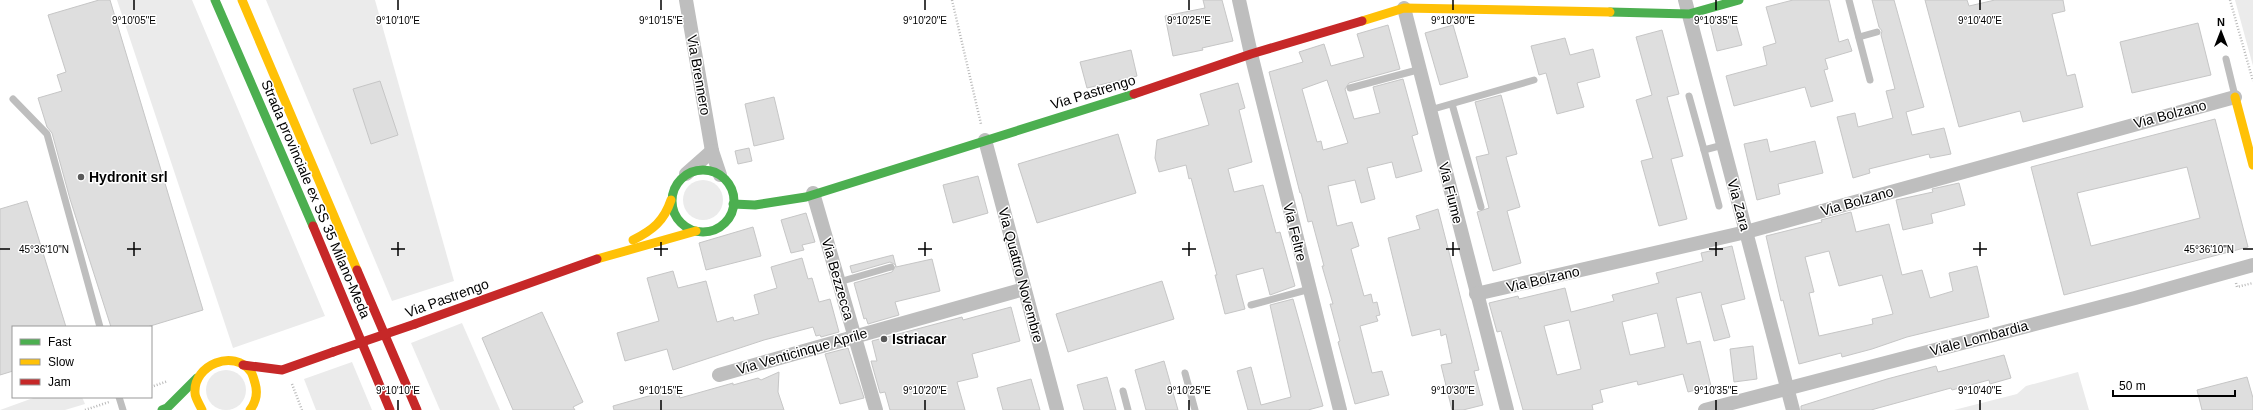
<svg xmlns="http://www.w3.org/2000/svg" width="2253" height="410" viewBox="0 0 2253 410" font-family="Arial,sans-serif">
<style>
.green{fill:#ebebeb}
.building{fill:#dedede;stroke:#c6c6c6;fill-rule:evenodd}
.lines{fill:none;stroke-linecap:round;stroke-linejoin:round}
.path{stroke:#b9b9b9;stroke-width:2.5;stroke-dasharray:1 2;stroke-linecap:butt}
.lane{stroke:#bebebe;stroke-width:7}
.street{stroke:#bebebe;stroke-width:14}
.fast{stroke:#4caf50;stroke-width:9}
.slow{stroke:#ffc107;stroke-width:9}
.jam{stroke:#c62828;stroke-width:9}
.jam-bridge{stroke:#c62828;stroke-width:9}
.ticks{fill:none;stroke:#000;stroke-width:1.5}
.poi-dot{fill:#595959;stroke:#fff;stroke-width:1.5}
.labels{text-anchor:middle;stroke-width:3;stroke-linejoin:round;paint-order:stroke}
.street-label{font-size:14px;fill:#000;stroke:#fff}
.poi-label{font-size:14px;font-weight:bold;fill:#000;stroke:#fff;text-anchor:start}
.ticks-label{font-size:10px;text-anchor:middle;fill:#000;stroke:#fff;stroke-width:3;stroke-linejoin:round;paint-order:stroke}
</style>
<rect width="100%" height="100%" fill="#fff"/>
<g class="green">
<polygon points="117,0 192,0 325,316 233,348"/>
<polygon points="266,0 375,0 454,281 392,301"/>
<polygon points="2235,0 2253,0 2253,66"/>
<circle cx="703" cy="200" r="20"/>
<polygon points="462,323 500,410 440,410 411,343"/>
<polygon points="352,362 372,410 316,410 304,379"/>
<circle cx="226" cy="390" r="20"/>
<polygon points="2078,372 2089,410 1954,410 2017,394 2026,386"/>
<polygon points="36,397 82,397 85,404 65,410 0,410"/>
</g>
<g class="building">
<polygon points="99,0 110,0 203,310 147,327 111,327 70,199 52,133 47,127 38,98 62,91 57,75 66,72 48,15"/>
<polygon points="1203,0 1222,0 1233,41 1202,48 1203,50 1173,56 1165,16 1205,8"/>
<polygon points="1793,0 1829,0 1839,42 1848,39 1852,51 1825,59 1828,69 1824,70 1833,101 1811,107 1805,87 1734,106 1726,76 1767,65 1763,47 1776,43 1766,7"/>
<polygon points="1872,0 1894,0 1924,107 1906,112 1912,135 1944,128 1951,154 1930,158 1929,154 1869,169 1870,173 1853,178 1837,117 1855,113 1858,127 1893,118 1886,91 1895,89 1881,35 1882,31 1879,27"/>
<polygon points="1925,0 1967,0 1969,6 1995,0 2063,0 2065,11 2052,14 2067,76 2075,74 2083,107 2023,122 2020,111 1959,127"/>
<polygon points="1734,17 1742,45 1717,51 1710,23"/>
<polygon points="2198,23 2211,75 2132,93 2120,42"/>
<path d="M1388,25L1400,69L1349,83L1345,89L1354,119L1380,113L1373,87L1403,79L1418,134L1412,136L1422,171L1396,178L1392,162L1367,168L1375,199L1361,203L1355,180L1328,186L1337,226L1352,222L1359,246L1351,249L1364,296L1371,294L1373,303L1377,302L1380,315L1376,316L1378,321L1360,326L1372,373L1382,371L1389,395L1355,404L1338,342L1340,341L1330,304H1333L1322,266H1324L1312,221L1308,222L1301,193H1300L1269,72L1303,62L1299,52L1324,44L1331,66L1364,57L1357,34ZM1327,80L1348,143L1323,150L1321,141L1317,142L1302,89Z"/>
<polygon points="1453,25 1468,77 1440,85 1425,33"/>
<polygon points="1662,30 1679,94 1667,97 1683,156 1671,159 1687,219 1659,226 1641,161 1653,158 1636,100 1652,95 1636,37"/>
<polygon points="1565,38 1570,55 1593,49 1600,77 1577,83 1584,107 1557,114 1546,73 1539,75 1531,46"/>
<polygon points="1131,50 1137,76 1087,88 1080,62"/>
<polygon points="380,81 398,135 371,144 353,89"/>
<polygon points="1238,83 1245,108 1239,110 1252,162 1228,169 1234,192 1263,185 1276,233 1280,232 1295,286 1270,295 1263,268 1236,275 1245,309 1225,314 1215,275 1217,275 1191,178 1189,179 1186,165 1159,172 1155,158 1157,140 1209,125 1200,94"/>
<polygon points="1501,95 1517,154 1506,157 1520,207 1507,211 1521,263 1493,271 1477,212 1489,208 1476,157 1489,154 1475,102"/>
<polygon points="774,97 784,139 754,146 745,104"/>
<path d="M2215,119L2248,247L2064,295L2031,167ZM2187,167L2200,218L2091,246L2077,193Z"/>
<polygon points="1118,134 1136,193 1037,223 1018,164"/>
<polygon points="1767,139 1770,152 1815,141 1823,173 1778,184 1780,194 1757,200 1744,144"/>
<polygon points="749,148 752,161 738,164 735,151"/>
<polygon points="978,176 988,213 953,223 943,185"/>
<polygon points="1959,183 1965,205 1931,214 1933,223 1903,230 1896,200 1933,192 1932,189"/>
<polygon points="27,201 66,327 13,327 13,371 0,375 0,209"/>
<polygon points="1438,209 1479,370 1474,371 1483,405 1463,410 1452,410 1441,365 1452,363 1446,334 1441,336 1440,329 1412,336 1388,238 1420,229 1416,216"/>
<path d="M1851,212L1856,232L1889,224L1902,275L1922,270L1930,298L1953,291L1949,273L1977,266L1989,317L1907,337L1872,349L1842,357L1841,353L1799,364L1783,300L1781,301L1766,236L1822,222L1821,220ZM1829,251L1839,286L1882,275L1893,314L1872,319L1873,324L1819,336L1809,293L1814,292L1805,257Z"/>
<polygon points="806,213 815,242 802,245 804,250 791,253 781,220"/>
<polygon points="753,227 761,256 706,270 699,243"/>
<path d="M1732,246L1745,299L1721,305L1730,337L1714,341L1701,292L1676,298L1687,344L1700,341L1711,386L1688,392L1683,374L1638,385L1637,381L1600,390L1603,402L1592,405L1593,410H1523L1501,331L1497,332L1489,303L1518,296L1519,299L1565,288L1571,312L1614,301L1612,295L1659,283L1656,273L1703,261L1701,253ZM1657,313L1665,347L1630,355L1622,322ZM1569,320L1581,369L1557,375L1544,326Z"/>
<polygon points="893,255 896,267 932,259 940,291 895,302 899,315 868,324 866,318 864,319 854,283 892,272 896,265 890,262 852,273 850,266"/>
<polygon points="802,258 808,279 812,278 819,302 830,299 839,332 821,337 820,335 816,336 813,327 764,340 673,370 667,349 625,361 617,333 659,321 647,278 673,271 678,288 706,281 717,322 733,317 734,321 759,314 754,295 777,288 771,267"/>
<polygon points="1162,281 1174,319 1068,352 1056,314"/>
<polygon points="1293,299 1323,406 1308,410 1248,410 1237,371 1251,367 1261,405 1291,397 1270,305"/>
<polygon points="1011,307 1020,341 972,354 978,377 957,382 965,410 890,410 885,392 880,393 871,361 877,361 872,341 962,317 963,320"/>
<polygon points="542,312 583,402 573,407 575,410 513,410 482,338"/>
<polygon points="1753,346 1757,379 1734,382 1730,349"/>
<polygon points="848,348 864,398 840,404 825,354"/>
<polygon points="2004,355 2011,378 1990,384 1989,380 1952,390 1951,388 1871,410 1801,410 1801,406 1887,379 1936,366 1938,372"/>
<polygon points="1164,361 1178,410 1146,410 1135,370"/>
<polygon points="779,372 778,392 784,410 614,410 613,406 677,388 680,398 733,383 733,385 758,378 761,380"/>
<polygon points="1107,377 1116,410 1084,410 1077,385"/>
<polygon points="2247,377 2253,398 2253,410 2202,410 2197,390"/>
<polygon points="1031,379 1040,410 1003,410 997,388"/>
</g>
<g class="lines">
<g class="path">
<polyline points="952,0 981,124"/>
<polyline points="2230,0 2253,81"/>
<polyline points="2236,283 2237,287 2253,283"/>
<polyline points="292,384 302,410"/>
<polyline points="151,387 168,381"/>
<polyline points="85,410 109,402"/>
</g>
<g class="lane">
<polyline points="1849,0 1870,80"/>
<polyline points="1859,37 1877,32"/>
<polyline points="2226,59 2235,96"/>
<polyline points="1350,88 1421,69"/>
<polyline points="1689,96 1704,150 1723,145"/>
<polyline points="13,99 47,134 100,327"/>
<polyline points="1452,104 1481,207"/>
<polyline points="1430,110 1534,80"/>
<polyline points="1704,150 1719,206"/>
<polyline points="839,282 891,267"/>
<polyline points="1251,305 1310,289"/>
<polyline points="1185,373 1195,410"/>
<polyline points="1123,391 1128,410"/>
<polyline points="119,397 123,410"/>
</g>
<g class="street">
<polyline points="686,0 712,151 720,175"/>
<polyline points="1239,0 1251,54 1340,410"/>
<polyline points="1685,0 1793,410"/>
<polyline points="1404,8 1507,410"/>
<polyline points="985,140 1057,410"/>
<polyline points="686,174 712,151"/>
<polyline points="813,193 876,410"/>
<polyline points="1476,294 1746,232 2235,97"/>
<polyline points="719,375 1024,289"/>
<polyline points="1705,410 2135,298 2253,265"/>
</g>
<g class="fast">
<polyline points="215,0 313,226"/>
<polyline points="1610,12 1689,14 1739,0"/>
<circle cx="703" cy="201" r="31"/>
<polyline points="733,204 755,205 806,197 1134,94"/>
<polyline points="162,410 167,408 197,378"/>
</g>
<g class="slow">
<polyline points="242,0 357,270"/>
<polyline points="1362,21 1404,8 1610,12"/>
<polyline points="2235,97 2253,165"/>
<path d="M633,240C653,230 664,221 671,200"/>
<polyline points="597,259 696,231"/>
<path d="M202,410C200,405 195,398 195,393C193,365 234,348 251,372C253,375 254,380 255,383C258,393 256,402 250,410"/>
</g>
<g class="jam">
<polyline points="1134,94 1251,54 1362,21"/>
<polyline points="313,226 390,410"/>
<polyline points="357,270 417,410"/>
<polyline points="415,324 597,259"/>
<polyline points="243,365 282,370 333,352"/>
</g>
<polyline class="jam-bridge" points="333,352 415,324"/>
</g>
<path class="ticks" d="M134,0V10M398,0V10M661,0V10M925,0V10M1189,0V10M1453,0V10M1716,0V10M1980,0V10M134,242V256M398,242V256M661,242V256M925,242V256M1189,242V256M1453,242V256M1716,242V256M1980,242V256M0,249H10M127,249H141M391,249H405M654,249H668M918,249H932M1182,249H1196M1446,249H1460M1709,249H1723M1973,249H1987M2243,249H2253M398,400V410M661,400V410M925,400V410M1189,400V410M1453,400V410M1716,400V410M1980,400V410"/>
<g class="poi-dot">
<circle cx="81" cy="177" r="4"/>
<circle cx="884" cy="339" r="4"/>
</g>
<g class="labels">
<g class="street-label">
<text transform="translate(699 75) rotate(80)" y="5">Via Brennero</text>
<text transform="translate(1093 92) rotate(-17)" y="5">Via Pastrengo</text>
<text transform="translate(2170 114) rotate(-15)" y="5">Via Bolzano</text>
<text transform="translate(1451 193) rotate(76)" y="5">Via Fiume</text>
<text transform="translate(316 199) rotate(67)" y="5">Strada provinciale ex SS 35 Milano-Meda</text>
<text transform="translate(1857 201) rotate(-16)" y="5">Via Bolzano</text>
<text transform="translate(1739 205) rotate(75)" y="5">Via Zara</text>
<text transform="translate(1295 232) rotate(76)" y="5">Via Feltre</text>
<text transform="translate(1021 275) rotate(75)" y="5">Via Quattro Novembre</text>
<text transform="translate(838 279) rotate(74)" y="5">Via Bezzecca</text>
<text transform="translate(1543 279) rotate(-13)" y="5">Via Bolzano</text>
<text transform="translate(447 298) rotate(-20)" y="5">Via Pastrengo</text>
<text transform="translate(1979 338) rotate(-15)" y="5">Viale Lombardia</text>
<text transform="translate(802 351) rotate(-16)" y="5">Via Venticinque Aprile</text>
</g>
<g class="poi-label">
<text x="89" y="182">Hydronit srl</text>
<text x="892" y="344">Istriacar</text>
</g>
</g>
<g class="ticks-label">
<text x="134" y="24">9°10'05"E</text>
<text x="398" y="24">9°10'10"E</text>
<text x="661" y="24">9°10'15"E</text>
<text x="925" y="24">9°10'20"E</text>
<text x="1189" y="24">9°10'25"E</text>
<text x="1453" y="24">9°10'30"E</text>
<text x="1716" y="24">9°10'35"E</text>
<text x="1980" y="24">9°10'40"E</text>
<text x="44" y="253">45°36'10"N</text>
<text x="2209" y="253">45°36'10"N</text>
<text x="398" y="394">9°10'10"E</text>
<text x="661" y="394">9°10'15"E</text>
<text x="925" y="394">9°10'20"E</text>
<text x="1189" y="394">9°10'25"E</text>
<text x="1453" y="394">9°10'30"E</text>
<text x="1716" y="394">9°10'35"E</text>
<text x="1980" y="394">9°10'40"E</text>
</g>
<rect x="12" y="326" width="140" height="72" fill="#ffffff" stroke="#999999"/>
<rect x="20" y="339" width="20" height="6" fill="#4caf50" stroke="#999999"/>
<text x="48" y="346" font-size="12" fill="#000000">Fast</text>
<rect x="20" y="359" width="20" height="6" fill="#ffc107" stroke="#999999"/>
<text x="48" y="366" font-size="12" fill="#000000">Slow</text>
<rect x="20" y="379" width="20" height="6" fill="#c62828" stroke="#999999"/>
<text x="48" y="386" font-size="12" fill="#000000">Jam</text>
<g transform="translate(2221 32)" stroke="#ffffff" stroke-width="3" paint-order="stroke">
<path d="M0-3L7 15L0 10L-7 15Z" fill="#000000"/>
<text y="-6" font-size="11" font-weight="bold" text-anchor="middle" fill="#000000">N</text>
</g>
<path d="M2113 390v6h122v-6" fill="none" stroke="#000000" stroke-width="2"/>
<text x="2119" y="390" font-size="12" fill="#000000" stroke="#ffffff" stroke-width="3" paint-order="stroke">50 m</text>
</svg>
